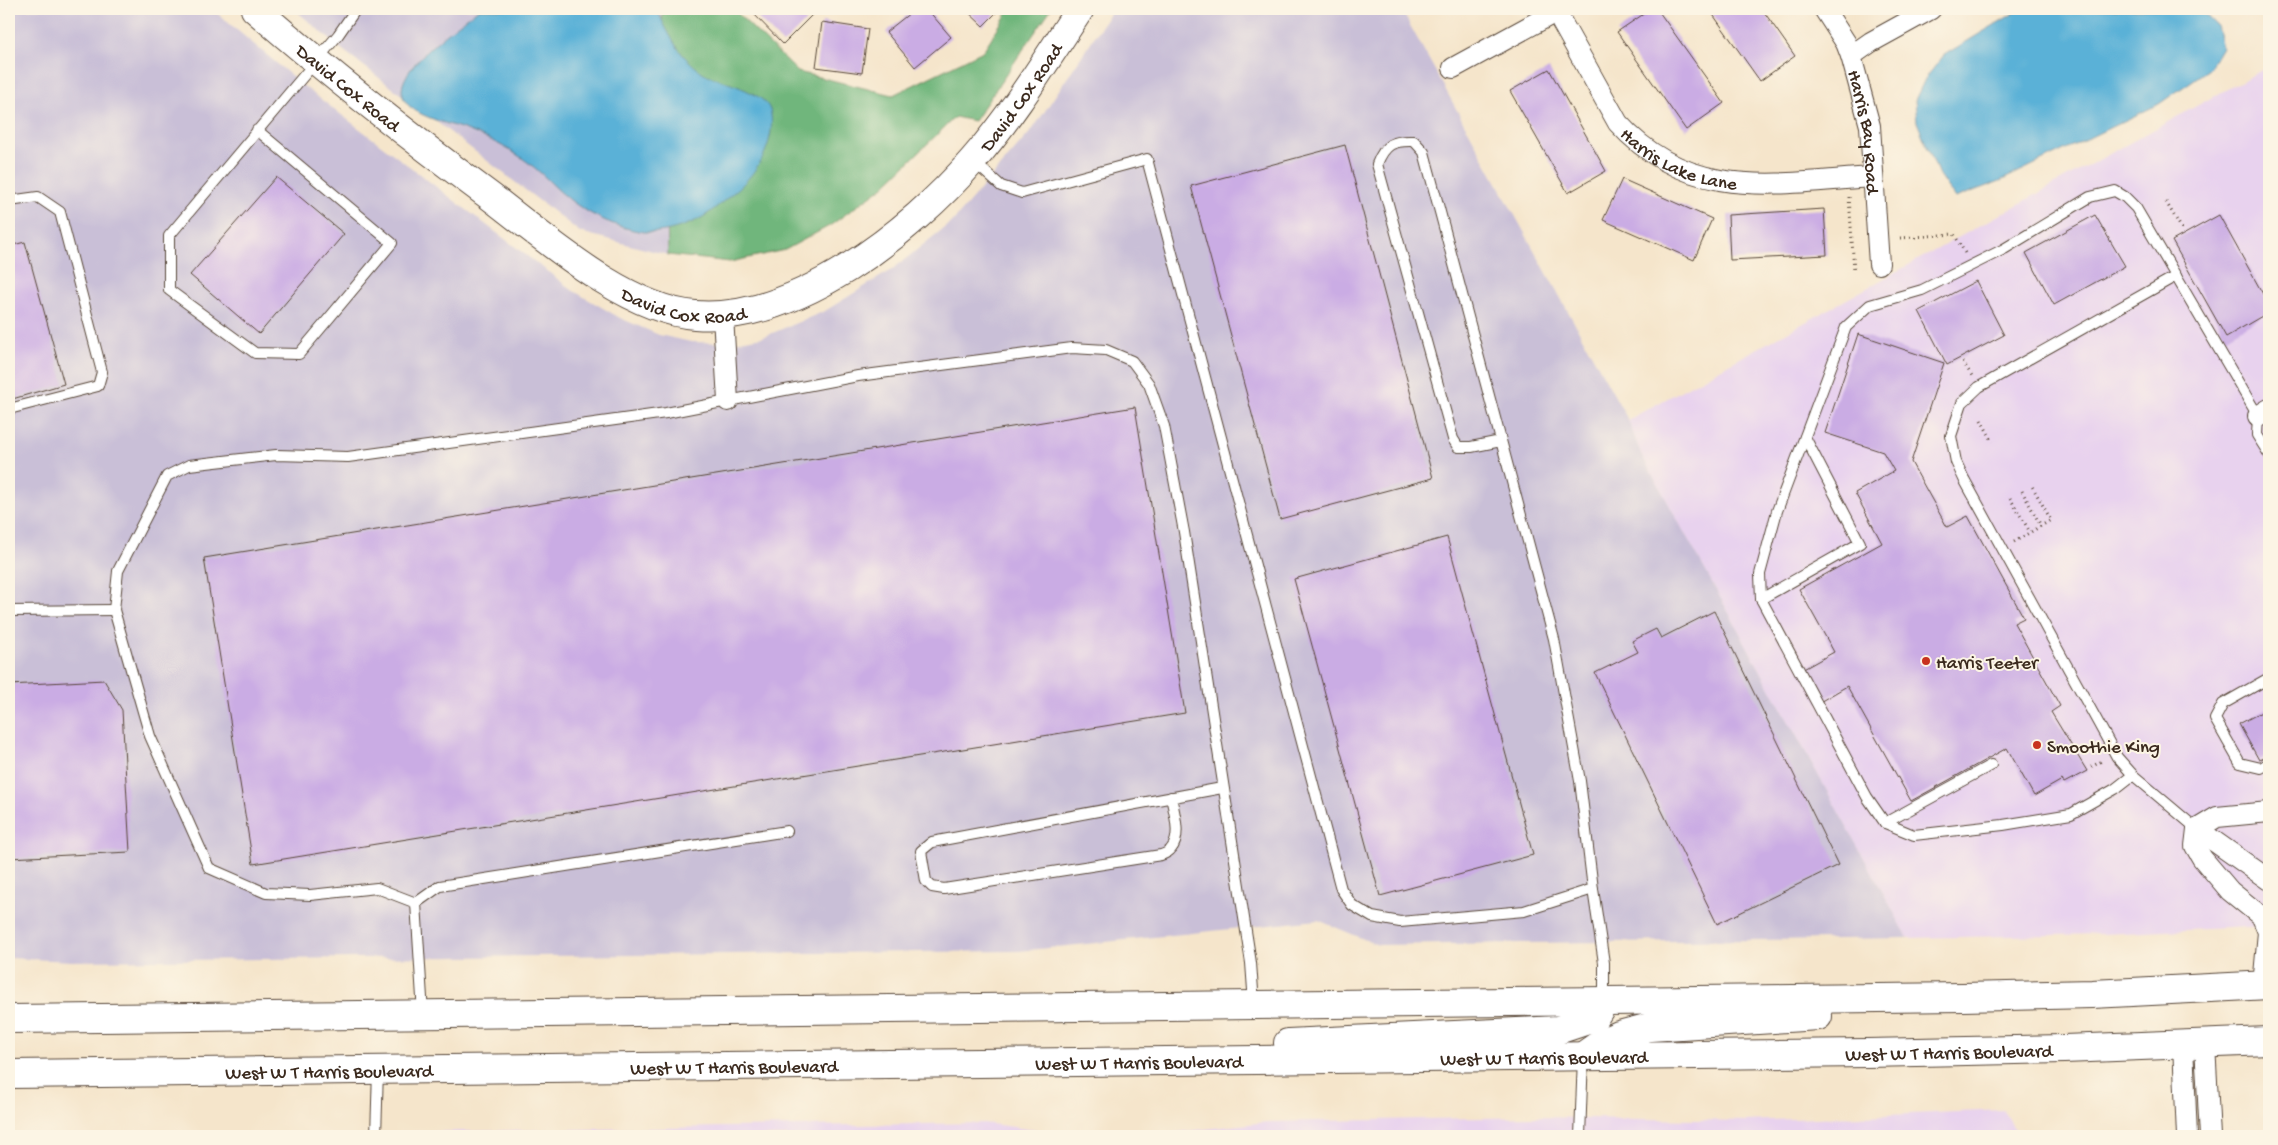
<svg xmlns="http://www.w3.org/2000/svg" width="2278" height="1145" viewBox="0 0 2278 1145" font-family="'Gochi Hand',sans-serif">
<style>
.built{fill:#e8d2ee}
.industrial{fill:#c9bfd7}
.forest{fill:#70b67b;stroke:#56704c}
.water{fill:#5ab1d7;stroke:#4a6e7a}
.building{fill:#caace4}
.lines{fill:none;stroke-linecap:round;stroke-linejoin:round}
.lane-casing{stroke:#574638;stroke-width:12}
.street-casing{stroke:#574638;stroke-width:22}
.secondary-casing{stroke:#574638;stroke-width:30}
.primary-casing{stroke:#574638;stroke-width:30}
.path{stroke:#574638;stroke-width:3;stroke-dasharray:1 4;stroke-linecap:butt}
.lane{stroke:#fff;stroke-width:10}
.street{stroke:#fff;stroke-width:20}
.secondary{stroke:#fff;stroke-width:28}
.primary{stroke:#fff;stroke-width:28}
.poi-dot{fill:#c8321e;stroke:#fcf5e5;stroke-width:2}
.labels{text-anchor:middle;stroke-width:4;stroke-linejoin:round;paint-order:stroke}
.street-label{font-size:19px;fill:#3b2a1e;stroke:#fcf5e5}
.poi-label{font-size:19px;fill:#3b2a1e;stroke:#fcf5e5;text-anchor:start}
</style>
<rect width="100%" height="100%" fill="#fcf5e5"/>
<filter id="ink" filterUnits="userSpaceOnUse"><feTurbulence type="fractalNoise" baseFrequency=".02" numOctaves="2"/><feDisplacementMap in="SourceGraphic" scale="10" xChannelSelector="R" yChannelSelector="G"/><feConvolveMatrix kernelMatrix="1 2 1 2 8 2 1 2 1" color-interpolation-filters="sRGB"/></filter>
<filter id="wash" filterUnits="userSpaceOnUse"><feTurbulence type="fractalNoise" baseFrequency=".0096" numOctaves="4" result="noise"/><feDisplacementMap in="SourceGraphic" scale="20" xChannelSelector="R" yChannelSelector="G"/><feGaussianBlur stdDeviation="1.12" result="paint"/><feColorMatrix in="noise" values="0 0 0 0 0 0 0 0 0 0 0 0 0 0 0 0 0 1.4 0 .05"/><feComposite in="paint" operator="in"/></filter>
<g filter="url(#wash)">
<rect width="100%" height="100%" fill="#f5e5cb"/>
<g class="built">
<polygon points="2269,66 2269,926 2104,934 1908,938 1641,454 1628,420"/>
<polygon points="2004,1110 2018,1136 1143,1136 1267,1122 1534,1117 1746,1121"/>
<polygon points="984,1123 1079,1136 405,1136 405,1132"/>
</g>
<g class="industrial">
<polygon points="9,9 212,9 306,88 572,290 620,318 659,335 691,342 728,343 763,337 825,311 893,269 954,220 1033,129 1113,9 1401,9 1628,420 1641,454 1908,938 1378,945 1318,920 1019,951 72,961 9,958"/>
<polygon points="294,9 662,9 668,255 580,232 339,47"/>
</g>
<polygon class="forest" points="662,9 733,9 798,72 893,95 983,51 1010,9 1051,9 974,121 955,117 884,186 831,225 785,250 730,262 668,255"/>
<g class="water">
<path d="M479,9H657C663,23 677,51 688,60C694,66 702,73 710,76C727,84 769,93 771,114C775,145 756,175 733,193C721,203 708,216 693,222C680,228 659,234 645,232C619,229 589,215 569,199C557,190 547,178 535,168C516,152 493,140 469,131C451,123 401,116 402,90C403,63 459,24 479,9Z"/>
<polygon points="2021,9 2199,9 2217,26 2222,47 2209,69 2159,104 2000,181 1955,198 1939,175 1928,149 1917,122 1915,100 1925,79 1944,55"/>
</g>
<g id="blocks">
<g class="building">
<polygon points="753,9 812,9 815,12 783,44 751,11"/>
<polygon points="915,9 927,9 951,37 915,67 886,32"/>
<polygon points="965,9 1000,9 983,26"/>
<polygon points="1651,9 1657,9 1724,103 1686,130 1617,32"/>
<polygon points="1709,9 1762,9 1795,56 1760,81"/>
<polygon points="822,22 868,29 862,73 816,67"/>
<polygon points="1549,69 1606,171 1568,193 1510,91"/>
<polygon points="1345,145 1433,478 1280,519 1191,186"/>
<polygon points="276,177 344,234 259,334 190,275"/>
<polygon points="1622,179 1712,219 1694,260 1603,220"/>
<polygon points="1824,209 1827,255 1730,260 1728,215"/>
<polygon points="2095,215 2125,266 2054,305 2026,253"/>
<polygon points="2219,215 2269,305 2269,312 2226,337 2172,241"/>
<polygon points="25,242 64,384 9,400 9,246"/>
<polygon points="1976,281 2004,335 1947,365 1919,311"/>
<polygon points="1858,334 1944,363 1911,462 1947,527 1968,516 2024,618 2014,623 2060,706 2051,712 2087,771 2064,783 2062,780 2034,796 2007,748 1911,801 1847,686 1818,703 1800,671 1834,652 1799,589 1882,543 1855,493 1894,471 1883,452 1825,433"/>
<polygon points="1135,407 1185,713 253,864 204,558"/>
<polygon points="1447,537 1533,855 1380,896 1294,579"/>
<polygon points="1714,611 1838,865 1717,924 1595,673 1638,652 1632,641 1656,629 1661,638"/>
<polygon points="104,680 122,710 130,852 9,858 9,685"/>
<polygon points="2269,708 2269,755 2259,760 2239,724"/>
</g>
</g>
</g>
<g filter="url(#ink)">
<use href="#blocks" fill-opacity="0" stroke="#574638" stroke-width="1"/>
<g class="lines">
<defs>
<g id="lane">
<polyline points="257,130 392,243 299,354 255,353 169,290 169,236 338,35 356,9"/>
<path d="M973,161L1001,186L1022,193L1147,159L1341,889L1352,905L1372,917L1400,922L1524,911L1593,889L1580,781L1554,639L1424,152L1414,141C1393,140 1385,144 1377,164L1453,439L1458,447H1471L1501,441"/>
<polyline points="9,201 38,197 60,212 102,372 98,386 9,409"/>
<polyline points="2176,276 1979,387 1962,403 1951,436 1956,462 1964,479 2117,757 2133,775 2197,829"/>
<polyline points="1761,599 1860,543 1805,437"/>
<polyline points="9,611 114,610"/>
<polyline points="2269,678 2223,704 2215,719 2240,763 2261,768 2269,763"/>
<polyline points="2133,775 2115,789 2071,814 2003,825 1914,835 1885,823 1867,797 1761,599 1760,574 1777,511 1846,327 1870,305 1922,290 2004,249 2090,197 2115,191 2125,197 2136,208 2258,416 2257,435 2269,454"/>
<path d="M1171,797C1174,812 1182,837 1171,849C1169,852 1164,854 1161,855L944,889L932,887L926,881L921,851L932,842L1222,788"/>
<polyline points="1885,823 1991,765"/>
<polyline points="1593,889 1604,963 1604,1001"/>
<polyline points="416,903 440,886 787,831"/>
<polyline points="423,1014 416,903 377,888 310,895 266,893 209,868 150,736 114,610 118,571 167,476 189,465 276,455 348,457 666,413 858,376 1072,348 1106,350 1132,361 1149,384 1164,426 1184,532 1251,963 1254,1004"/>
<polyline points="376,1136 378,1070"/>
<polyline points="1580,1136 1583,1057"/>
</g>
<g id="street">
<path id="s1" d="M1824,9L1846,43L1851,56L1870,126L1879,264"/>
<path id="s2" d="M1556,12L1618,123C1690,203 1778,183 1873,177"/>
<polyline points="1851,56 1871,42 1931,9"/>
<polyline points="1453,68 1561,9"/>
<polyline points="723,316 728,401"/>
<polyline points="2258,416 2269,409"/>
<polyline points="2197,829 2195,846 2202,858 2230,891 2262,917 2268,932 2263,986"/>
<polyline points="2197,829 2269,880"/>
<polyline points="2197,829 2217,817 2269,812"/>
<polyline points="2183,1045 2187,1136"/>
<polyline points="2205,1045 2210,1136"/>
</g>
<g id="secondary">
<path id="s3" d="M255,9C331,75 410,137 491,197C545,238 626,310 695,315C795,323 911,232 973,160C1014,113 1046,60 1080,9"/>
</g>
<g id="primary">
<polyline points="9,1019 1963,997 2092,994 2269,985"/>
<polyline points="1288,1043 1558,1030 1594,1018 1604,1002"/>
<polyline points="1583,1056 1603,1042 1619,1035 1650,1027 1818,1016"/>
<path id="s4" d="M9,1074L1867,1053L2064,1049L2269,1041"/>
</g>
</defs>
<use href="#lane" class="lane-casing"/>
<use href="#street" class="street-casing"/>
<use href="#secondary" class="secondary-casing"/>
<use href="#primary" class="primary-casing"/>
<g class="path">
<polyline points="1849,197 1854,270"/>
<polyline points="2166,202 2182,229"/>
<polyline points="1900,238 1954,234 1965,253"/>
<polyline points="1963,362 1972,376"/>
<polyline points="1981,420 1993,442"/>
<polyline points="2022,491 2041,526"/>
<polyline points="2010,498 2030,532"/>
<polyline points="2014,542 2051,520 2032,486"/>
<polyline points="2091,767 2104,760"/>
</g>
<use href="#lane" class="lane"/>
<use href="#street" class="street"/>
<use href="#secondary" class="secondary"/>
<use href="#primary" class="primary"/>
</g>
</g>
<g class="poi-dot">
<circle cx="1926" cy="661" r="5"/>
<circle cx="2037" cy="745" r="5"/>
</g>
<g class="labels">
<g class="street-label">
<text dy="7" stroke="none"><textPath href="#s3" startOffset="122">David Cox Road</textPath></text>
<text dy="7" stroke="none"><textPath href="#s3" startOffset="948">David Cox Road</textPath></text>
<text dy="7" stroke="none"><textPath href="#s1" startOffset="132">Harris Bay Road</textPath></text>
<text dy="7" stroke="none"><textPath href="#s2" startOffset="200">Harris Lake Lane</textPath></text>
<text dy="7" stroke="none"><textPath href="#s3" startOffset="528">David Cox Road</textPath></text>
<text dy="7" stroke="none"><textPath href="#s4" startOffset="1940">West W T Harris Boulevard</textPath></text>
<text dy="7" stroke="none"><textPath href="#s4" startOffset="1535">West W T Harris Boulevard</textPath></text>
<text dy="7" stroke="none"><textPath href="#s4" startOffset="1130">West W T Harris Boulevard</textPath></text>
<text dy="7" stroke="none"><textPath href="#s4" startOffset="725">West W T Harris Boulevard</textPath></text>
<text dy="7" stroke="none"><textPath href="#s4" startOffset="320">West W T Harris Boulevard</textPath></text>
</g>
<g class="poi-label">
<text x="1936" y="668">Harris Teeter</text>
<text x="2047" y="752">Smoothie King</text>
</g>
</g>
<rect width="2278" height="1145" fill="none" stroke="#fcf5e5" stroke-width="30"/>
</svg>
